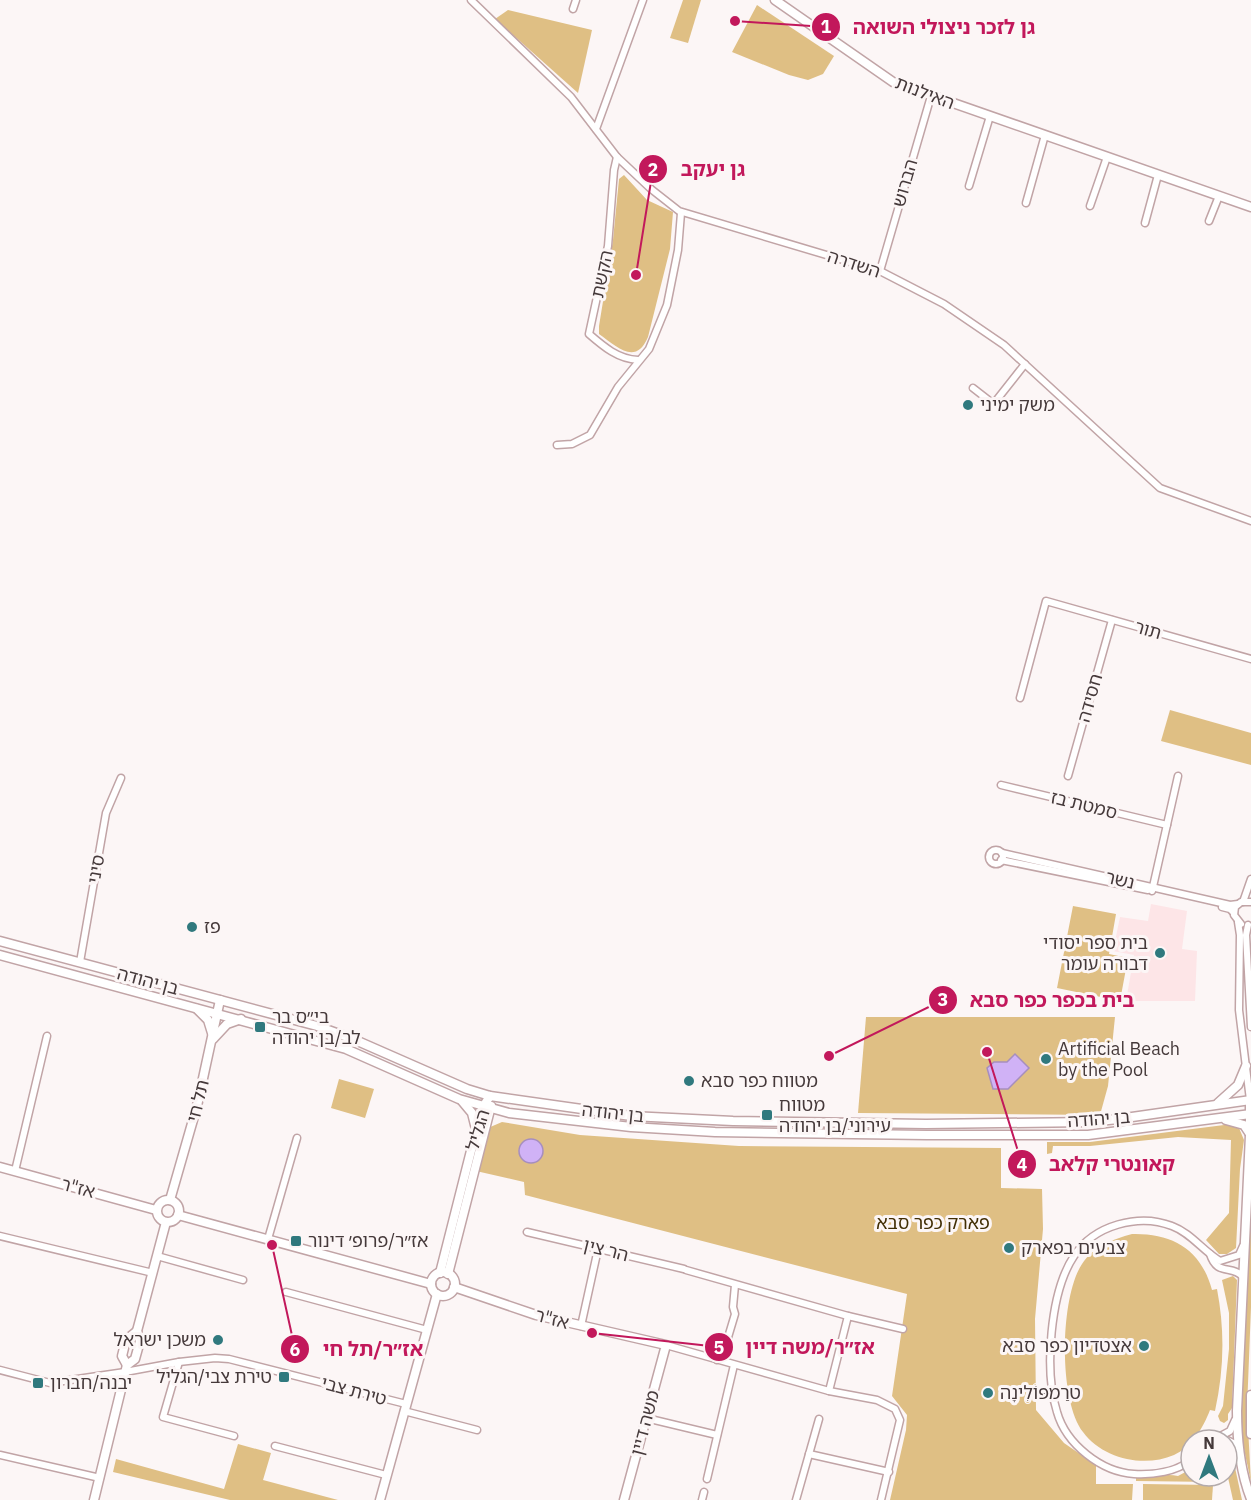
<svg xmlns="http://www.w3.org/2000/svg" width="1251" height="1500" viewBox="0 0 1251 1500" font-family="'IBM Plex Sans','Noto Sans Hebrew',sans-serif">
<style>
.built{fill:#fde5e7}
.green{fill:#dfbf84}
.water{fill:#d0b2f6;stroke:#a68ebe;stroke-width:1.5}
.lines{fill:none;stroke-linecap:round;stroke-linejoin:round}
.street-casing{stroke:#c1a4a6;stroke-width:9}
.secondary-casing{stroke:#c1a4a6;stroke-width:11}
.street{stroke:#fff;stroke-width:6}
.secondary{stroke:#fff;stroke-width:8}
.poi-dot{fill:#30797e;stroke:#fcf6f6;stroke-width:2}
.labels{text-anchor:middle;stroke-width:6;stroke-linejoin:round;paint-order:stroke}
.street-label{font-size:18px;fill:#45393a;stroke:#fcf6f6}
.poi-label{font-size:18px;fill:#45393a;stroke:#fcf6f6;text-anchor:start}
.park-label{font-size:18px;fill:#412e04;stroke:#fcf6f6}
.leader{fill:none;stroke:#c2185b;stroke-width:2}
.callout-dot{fill:#c2185b;stroke:#fcf6f6;stroke-width:2}
.mark-label{font-size:18px;text-anchor:middle;font-weight:bold;fill:#fff}
.callout-label{font-size:20px;text-anchor:middle;font-weight:bold;fill:#c2185b;stroke:#fcf6f6;stroke-width:6;stroke-linejoin:round;paint-order:stroke}
</style>
<rect width="100%" height="100%" fill="#fcf6f6"/>
<polygon class="built" points="1151,904 1187,911 1182,949 1197,951 1195,1001 1126,1001 1134,955 1113,951 1120,917 1148,921"/>
<g class="green">
<polygon points="683,0 701,0 688,43 670,38"/>
<polygon points="757,5 834,56 823,74 808,80 789,75 732,52"/>
<polygon points="508,10 592,30 578,93 495,19"/>
<path d="M624,175L647,200L673,212L670,249L648,337C636,366 617,347 599,334V326L613,240L619,179Z"/>
<polygon points="1170,710 1251,733 1251,765 1161,741"/>
<polygon points="1073,906 1116,914 1109,954 1128,958 1120,1001 1057,988"/>
<polygon points="866,1017 1115,1017 1108,1086 1100,1115 858,1113"/>
<polygon points="339,1079 374,1089 365,1118 331,1108"/>
<polygon points="502,1122 580,1135 739,1146 1001,1148 1001,1188 1042,1189 1043,1229 1035,1319 1036,1410 1064,1443 1096,1465 1096,1484 1133,1484 1132,1500 890,1500 906,1430 907,1415 892,1396 907,1294 525,1195 524,1182 476,1171 488,1128"/>
<polygon points="1232,1124 1239,1128 1244,1140 1240,1169 1236,1248 1227,1254 1219,1254 1206,1240 1229,1213 1231,1140 1178,1137 1090,1146 1053,1146 1052,1153 1047,1154 1047,1142 1090,1142"/>
<polygon points="1251,1201 1251,1307 1247,1409 1251,1482 1241,1435 1241,1405"/>
<path d="M1132,1234C1172,1233 1201,1249 1212,1290L1217,1289C1225,1331 1224,1370 1215,1411L1210,1410C1203,1428 1192,1447 1174,1455C1144,1468 1103,1459 1083,1432C1058,1400 1060,1297 1082,1264C1093,1247 1113,1239 1132,1234Z"/>
<polygon points="1233,1276 1237,1280 1232,1408 1228,1414 1228,1420 1224,1423 1220,1421 1218,1416 1223,1406 1229,1349 1229,1313 1222,1280"/>
<polygon points="238,1444 271,1453 263,1480 338,1500 230,1500 113,1472 116,1459 224,1489"/>
<polygon points="1227,1444 1231,1449 1242,1500 1233,1500 1227,1473"/>
<path d="M1191,1469V1476H1214L1216,1482L1136,1481V1478C1150,1478 1165,1473 1178,1476Z"/>
<polygon points="1143,1484 1213,1485 1212,1500 1143,1500"/>
</g>
<g class="water">
<polygon points="1015,1054 1029,1068 1008,1089 993,1089 987,1068 994,1062 1007,1062"/>
<circle cx="531" cy="1151" r="12"/>
</g>
<g class="lines">
<defs>
<g id="street">
<polyline points="471,0 571,97 617,157 651,189 679,211 880,271 944,304 1004,345 1160,488 1251,521"/>
<polyline points="573,9 576,0"/>
<polyline points="596,129 643,0"/>
<path d="M617,157L614,170L608,246L589,334C604,347 618,359 638,360"/>
<polyline points="969,186 990,116"/>
<polyline points="1026,203 1045,135"/>
<polyline points="1090,206 1107,157"/>
<polyline points="1209,221 1219,196"/>
<polyline points="1145,223 1158,175"/>
<polyline points="880,271 931,96"/>
<polyline points="973,388 991,402 995,402 1025,364"/>
<polyline points="557,445 572,444 590,435 618,387 649,349 667,305 678,250 681,213"/>
<polyline points="1020,698 1046,601 1251,659"/>
<polyline points="1068,776 1112,620"/>
<polyline points="1001,785 1167,825"/>
<circle cx="996" cy="857" r="7"/>
<polyline points="1002,853 1230,905 1238,904"/>
<polyline points="1001,860 1148,890"/>
<polyline points="1152,891 1178,776"/>
<polyline points="1243,902 1251,879"/>
<polyline points="1222,907 1230,909 1234,913"/>
<polyline points="1238,922 1240,935 1239,1010 1250,1100"/>
<polyline points="1241,924 1234,915 1235,907 1241,902 1251,902"/>
<polyline points="1248,925 1246,935 1251,1027"/>
<polyline points="80,962 106,813 121,778"/>
<polyline points="15,1171 47,1036"/>
<polyline points="527,1232 684,1269"/>
<polyline points="0,1236 153,1273"/>
<polyline points="268,1239 297,1138"/>
<path d="M1210,1254C1217,1277 1232,1264 1243,1277"/>
<polyline points="157,1256 243,1280"/>
<polyline points="686,1270 848,1316"/>
<polyline points="286,1292 427,1330"/>
<polyline points="581,1326 598,1249"/>
<polyline points="666,1345 829,1391 877,1400 895,1409 900,1420 881,1500"/>
<polyline points="717,1360 720,1346 726,1344 735,1314 733,1307 735,1285"/>
<polyline points="179,1362 163,1417 234,1436"/>
<polyline points="0,1370 50,1383 125,1372 179,1362 215,1358 229,1359 406,1404"/>
<polyline points="829,1391 848,1316 903,1329"/>
<polyline points="404,1411 477,1430"/>
<polyline points="646,1418 717,1435"/>
<polyline points="1213,1440 1230,1431 1235,1420"/>
<polyline points="1227,1440 1235,1444 1239,1449"/>
<polyline points="275,1446 386,1475"/>
<polyline points="809,1454 889,1472"/>
<polyline points="0,1455 100,1478"/>
<path d="M1191,1460C1176,1472 1153,1475 1134,1474C1101,1472 1066,1444 1057,1412C1044,1371 1050,1292 1074,1256C1094,1225 1139,1213 1172,1226C1191,1233 1203,1251 1220,1261L1239,1255L1243,1246"/>
<polyline points="707,1479 734,1365"/>
<polyline points="702,1500 704,1492"/>
<polyline points="796,1500 819,1419"/>
</g>
<g id="secondary">
<polyline points="775,0 893,82 1251,207"/>
<polyline points="0,941 317,1026 353,1039 467,1089 490,1096 631,1116 733,1121 926,1124 1089,1122 1118,1119 1251,1100"/>
<polyline points="0,955 346,1049 459,1099 509,1113 631,1127 715,1132 927,1135 1088,1135 1251,1114"/>
<polyline points="197,1009 208,1020 212,1033"/>
<polyline points="213,1039 227,1024 241,1019"/>
<path d="M1250,1100V1135L1237,1411C1237,1441 1240,1471 1251,1499"/>
<polyline points="462,1101 472,1113 476,1129"/>
<polyline points="1218,1103 1238,1085 1246,1066"/>
<polyline points="1226,1120 1244,1125 1250,1134"/>
<polyline points="0,1167 156,1210"/>
<circle cx="168" cy="1211" r="11"/>
<polyline points="170,1200 197,1106 220,1000"/>
<polyline points="178,1215 431,1284"/>
<circle cx="443" cy="1284" r="12"/>
<polyline points="440,1273 476,1131 483,1107 490,1096"/>
<polyline points="448,1274 491,1106"/>
<polyline points="454,1287 536,1315 666,1345 624,1500"/>
<polyline points="127,1365 122,1356 126,1340 137,1331"/>
<polyline points="1251,1395 1251,1434"/>
<polyline points="94,1500 127,1365 135,1359 140,1341 137,1331 166,1222"/>
<polyline points="380,1500 437,1294"/>
</g>
</defs>
<use href="#street" class="street-casing"/>
<use href="#secondary" class="secondary-casing"/>
<use href="#street" class="street"/>
<use href="#secondary" class="secondary"/>
</g>
<g class="poi-dot">
<circle cx="968" cy="405" r="6"/>
<circle cx="192" cy="927" r="6"/>
<circle cx="1160" cy="953" r="6"/>
<rect x="254" y="1021" width="12" height="12" rx="3"/>
<circle cx="1046" cy="1059" r="6"/>
<circle cx="689" cy="1081" r="6"/>
<rect x="761" y="1109" width="12" height="12" rx="3"/>
<rect x="290" y="1235" width="12" height="12" rx="3"/>
<circle cx="1009" cy="1248" r="6"/>
<circle cx="218" cy="1340" r="6"/>
<circle cx="1144" cy="1346" r="6"/>
<rect x="278" y="1371" width="12" height="12" rx="3"/>
<rect x="32" y="1377" width="12" height="12" rx="3"/>
<circle cx="988" cy="1393" r="6"/>
</g>
<g class="labels">
<g class="street-label">
<text transform="translate(925 93) rotate(21)" y="6">האילנות</text>
<text transform="translate(905 183) rotate(-74)" y="6">הברוש</text>
<text transform="translate(854 264) rotate(18)" y="6">השדרה</text>
<text transform="translate(602 274) rotate(-78)" y="6">הקשת</text>
<text transform="translate(1148 630) rotate(16)" y="6">תור</text>
<text transform="translate(1090 698) rotate(-74)" y="6">חסידה</text>
<text transform="translate(1084 805) rotate(14)" y="6">סמטת בז</text>
<text transform="translate(96 869) rotate(-80)" y="6">סיני</text>
<text transform="translate(1120 880) rotate(13)" y="6">נשר</text>
<text transform="translate(148 981) rotate(15)" y="6">בן יהודה</text>
<text transform="translate(198 1101) rotate(-76)" y="6">תל חי</text>
<text transform="translate(613 1113) rotate(6)" y="6">בן יהודה</text>
<text transform="translate(1099 1119) rotate(-4)" y="6">בן יהודה</text>
<text transform="translate(478 1130) rotate(-73)" y="6">הגליל</text>
<text transform="translate(78 1188) rotate(15)" y="6">אז"ר</text>
<text transform="translate(606 1250) rotate(14)" y="6">הר צין</text>
<text transform="translate(552 1319) rotate(15)" y="6">אז"ר</text>
<text transform="translate(354 1391) rotate(15)" y="6">טירת צבי</text>
<text transform="translate(645 1423) rotate(-75)" y="6">משה דיין</text>
</g>
<g class="poi-label">
<text x="980" y="411">משק ימיני</text>
<text x="204" y="933">פז</text>
<text x="1148" y="949" text-anchor="end">בית ספר יסודי<tspan x="1148" dy="21">דבורה עומר</tspan></text>
<text x="272" y="1023">בי״ס בר<tspan x="272" dy="21">לב/בן יהודה</tspan></text>
<text x="1058" y="1055">Artificial Beach<tspan x="1058" dy="21">by the Pool</tspan></text>
<text x="701" y="1087">מטווח כפר סבא</text>
<text x="779" y="1111">מטווח<tspan x="779" dy="21">עירוני/בן יהודה</tspan></text>
<text x="308" y="1247">אז״ר/פרופ׳ דינור</text>
<text x="1021" y="1254">צבעים בפארק</text>
<text x="206" y="1346" text-anchor="end">משכן ישראל</text>
<text x="1132" y="1352" text-anchor="end">אצטדיון כפר סבא</text>
<text x="272" y="1383" text-anchor="end">טירת צבי/הגליל</text>
<text x="50" y="1389">יבנה/חברון</text>
<text x="1000" y="1399">טרַמפּוֹלִינָה</text>
</g>
<g class="park-label">
<text x="933" y="1229">פארק כפר סבא</text>
</g>
</g>
<path class="leader" d="M735 21L826 27M636 275L653 169M829 1056L943 1000M987 1052L1022 1164M592 1333L719 1347M272 1245L295 1349"/>
<g class="callout-dot">
<circle cx="735" cy="21" r="6"/>
<circle cx="636" cy="275" r="6"/>
<circle cx="829" cy="1056" r="6"/>
<circle cx="987" cy="1052" r="6"/>
<circle cx="592" cy="1333" r="6"/>
<circle cx="272" cy="1245" r="6"/>
<circle cx="826" cy="27" r="15"/>
<circle cx="653" cy="169" r="15"/>
<circle cx="943" cy="1000" r="15"/>
<circle cx="1022" cy="1164" r="15"/>
<circle cx="719" cy="1347" r="15"/>
<circle cx="295" cy="1349" r="15"/>
</g>
<g class="mark-label">
<text x="826" y="33">1</text>
<text x="653" y="176">2</text>
<text x="943" y="1006">3</text>
<text x="1022" y="1171">4</text>
<text x="719" y="1354">5</text>
<text x="295" y="1356">6</text>
</g>
<g class="callout-label">
<text x="944" y="34">גן לזכר ניצולי השואה</text>
<text x="713" y="176">גן יעקב</text>
<text x="1052" y="1007">בית בכפר כפר סבא</text>
<text x="1112" y="1171">קאונטרי קלאב</text>
<text x="810" y="1354">אז״ר/משה דיין</text>
<text x="373" y="1356">אז״ר/תל חי</text>
</g>
<g transform="translate(1209 1458)"><circle r="28" fill="#fcf6f6" stroke="#b3aaab" stroke-width="1.5"/>
<path d="M0-4.5L10 22L0 15L-10 22Z" fill="#30797e"/>
<text y="-9" font-size="16" font-weight="bold" text-anchor="middle" fill="#45393a">N</text>
</g>
</svg>
